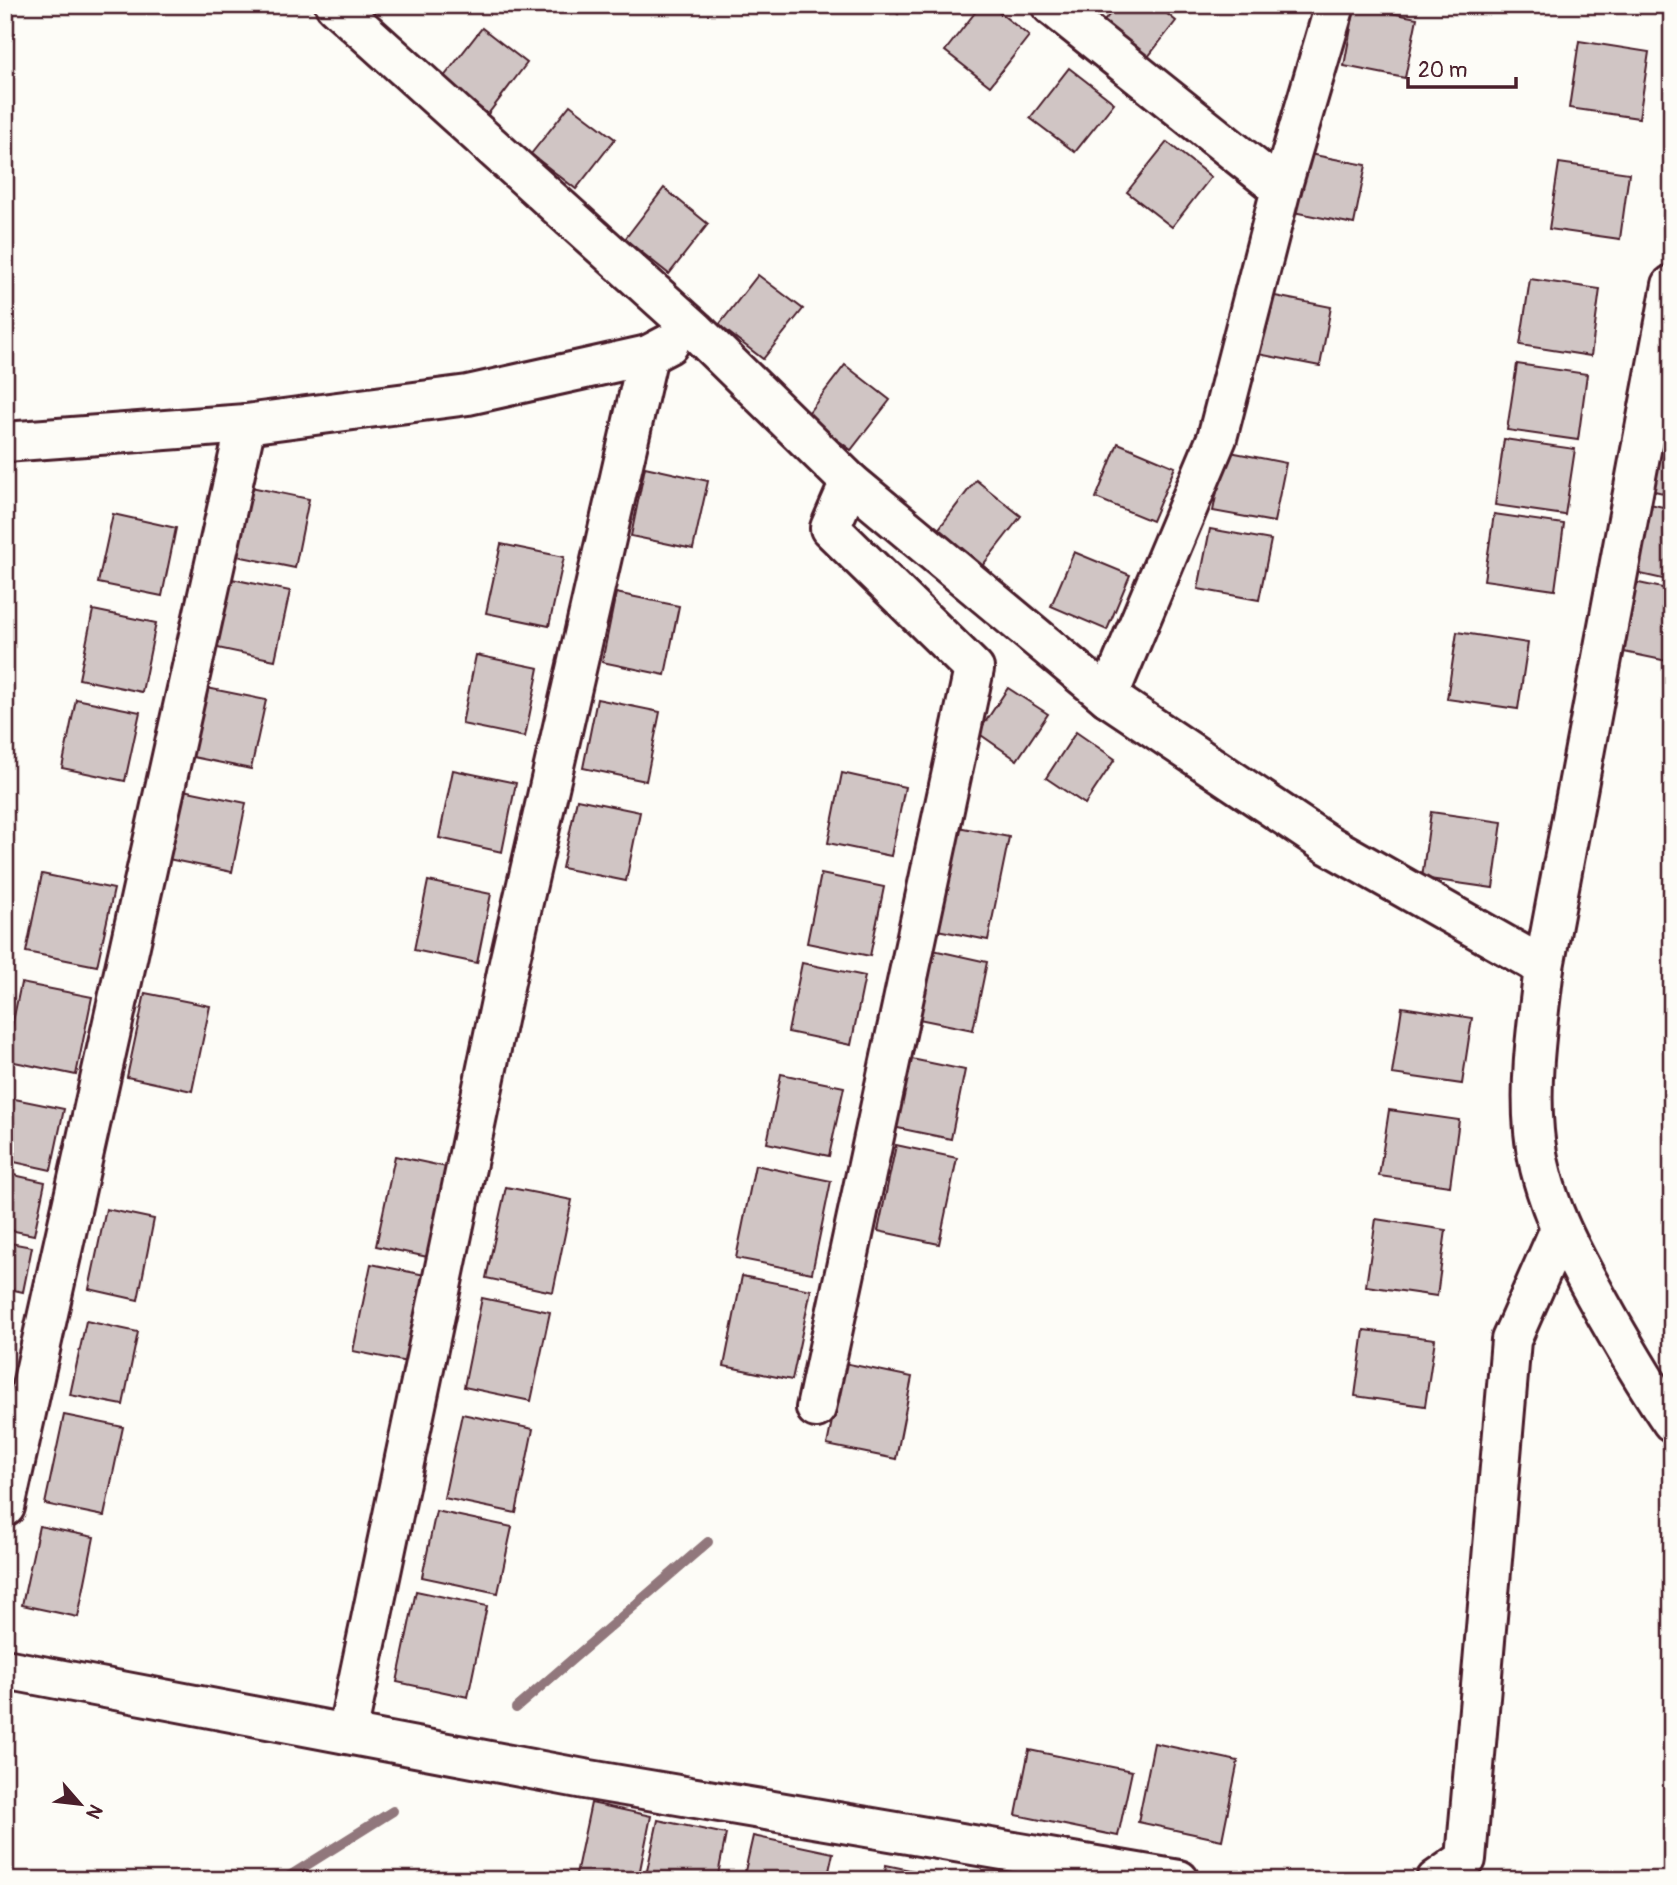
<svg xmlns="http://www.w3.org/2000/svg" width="1677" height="1885" viewBox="0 0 1677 1885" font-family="Pangolin,sans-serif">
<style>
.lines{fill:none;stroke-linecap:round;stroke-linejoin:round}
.stream{stroke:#91777b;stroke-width:10}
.building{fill:#d0c5c4;stroke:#4a1f2b;stroke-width:2}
.street-casing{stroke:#4a1f2b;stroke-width:44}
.secondary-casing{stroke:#4a1f2b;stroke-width:44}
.street{stroke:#fdfcf7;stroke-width:38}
.secondary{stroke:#fdfcf7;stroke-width:38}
</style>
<rect width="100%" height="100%" fill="#fdfcf7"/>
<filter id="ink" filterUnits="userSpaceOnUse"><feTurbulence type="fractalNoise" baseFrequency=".0143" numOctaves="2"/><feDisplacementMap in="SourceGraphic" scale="14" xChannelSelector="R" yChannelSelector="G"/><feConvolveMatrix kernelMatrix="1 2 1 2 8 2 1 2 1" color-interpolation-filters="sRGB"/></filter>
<g filter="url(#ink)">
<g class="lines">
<g class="stream">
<polyline points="516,1708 708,1542"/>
<polyline points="283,1880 393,1811"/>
</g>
</g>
<g class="building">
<polygon points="886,5 905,5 898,14"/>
<polygon points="981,5 990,5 1029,36 990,86 945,51"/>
<polygon points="1117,5 1156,5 1176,21 1137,71 1092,36"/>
<polygon points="1355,6 1417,18 1405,78 1344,66"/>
<polygon points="482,28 527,63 488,114 443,78"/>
<polygon points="1579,41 1649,52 1639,118 1569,108"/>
<polygon points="1069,68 1114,103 1075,152 1030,118"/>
<polygon points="570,105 615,139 576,189 531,154"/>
<polygon points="1167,142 1211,177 1172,227 1127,192"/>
<polygon points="1304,153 1366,165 1354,224 1293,212"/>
<polygon points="1559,163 1629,173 1620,239 1549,229"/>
<polygon points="664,188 708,224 669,274 625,239"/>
<polygon points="758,275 803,309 763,359 719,325"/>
<polygon points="1530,279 1600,289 1591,356 1520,345"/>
<polygon points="1270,295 1331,307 1320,366 1258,354"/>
<polygon points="1517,364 1587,374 1578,440 1507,430"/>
<polygon points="845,365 890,400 851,450 806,416"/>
<polygon points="1664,421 1672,423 1672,495 1650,490"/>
<polygon points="1504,439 1575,449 1565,515 1495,505"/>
<polygon points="1118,443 1175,467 1152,521 1096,498"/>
<polygon points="1225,451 1286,463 1274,522 1213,511"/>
<polygon points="645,467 708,481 693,549 631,536"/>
<polygon points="976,480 1021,516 982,566 937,531"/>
<polygon points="246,486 309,499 295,568 232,555"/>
<polygon points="1650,504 1672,509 1672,581 1636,573"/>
<polygon points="113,514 176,528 162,596 98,583"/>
<polygon points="1494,514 1564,524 1555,590 1484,580"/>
<polygon points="1210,529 1271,540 1259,600 1198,589"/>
<polygon points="501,544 564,557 549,626 486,613"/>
<polygon points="1074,552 1130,575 1107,630 1051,606"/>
<polygon points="227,578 290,591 275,660 213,647"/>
<polygon points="1634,582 1672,590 1672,662 1619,651"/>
<polygon points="616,593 679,606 665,675 602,662"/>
<polygon points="93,610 156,623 142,692 79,679"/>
<polygon points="1457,632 1528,643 1518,709 1447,699"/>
<polygon points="476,655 539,668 525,737 462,724"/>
<polygon points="202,687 266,700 251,769 188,756"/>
<polygon points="1008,688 1048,714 1017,760 978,733"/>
<polygon points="76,699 140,712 125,781 62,768"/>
<polygon points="597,699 660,712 646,781 583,768"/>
<polygon points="1076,732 1115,759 1085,804 1046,778"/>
<polygon points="453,770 516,783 502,852 439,838"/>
<polygon points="842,773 905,787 891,856 828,843"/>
<polygon points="183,790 246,803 232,872 168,859"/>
<polygon points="577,799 640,812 626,881 562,868"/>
<polygon points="1431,812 1502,822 1493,888 1422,878"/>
<polygon points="948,825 1009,837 988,940 927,928"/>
<polygon points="42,874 114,889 97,966 26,952"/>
<polygon points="821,874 884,887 870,956 807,943"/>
<polygon points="428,881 491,894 477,963 414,950"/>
<polygon points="924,948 987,962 973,1030 909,1017"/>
<polygon points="802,963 865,976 851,1045 788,1032"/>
<polygon points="21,983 92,997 76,1075 5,1060"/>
<polygon points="145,993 210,1006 192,1091 127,1077"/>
<polygon points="1402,1007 1472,1018 1462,1084 1392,1074"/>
<polygon points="902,1057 965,1070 951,1139 888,1126"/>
<polygon points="781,1074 844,1087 829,1156 767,1143"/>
<polygon points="5,1097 64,1109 51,1170 5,1160"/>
<polygon points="1389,1110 1459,1120 1450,1186 1379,1176"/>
<polygon points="896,1145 957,1158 939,1244 878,1231"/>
<polygon points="395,1156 456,1169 437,1259 376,1246"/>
<polygon points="755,1165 831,1181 812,1273 736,1258"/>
<polygon points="5,1173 45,1182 34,1235 5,1229"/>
<polygon points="506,1187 572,1200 553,1292 486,1278"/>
<polygon points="106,1209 154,1219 138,1300 89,1289"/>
<polygon points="1376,1219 1446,1230 1437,1296 1366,1286"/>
<polygon points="5,1242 32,1247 23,1292 5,1288"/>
<polygon points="371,1264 430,1276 412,1363 353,1351"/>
<polygon points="742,1276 811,1290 792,1380 724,1366"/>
<polygon points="482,1298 550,1312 531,1401 464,1387"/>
<polygon points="86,1321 138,1332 123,1405 70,1395"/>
<polygon points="1364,1330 1435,1339 1425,1406 1355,1396"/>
<polygon points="5,1344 11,1345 5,1371"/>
<polygon points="844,1363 912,1377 896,1459 827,1445"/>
<polygon points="462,1414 533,1429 516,1513 444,1498"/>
<polygon points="64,1415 123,1427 104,1516 45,1504"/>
<polygon points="436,1511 512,1527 498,1593 422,1577"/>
<polygon points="39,1526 94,1537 78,1617 22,1605"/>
<polygon points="416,1591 487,1606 468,1697 397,1682"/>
<polygon points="1154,1743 1238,1761 1222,1840 1138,1822"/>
<polygon points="1029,1750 1132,1771 1118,1836 1016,1815"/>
<polygon points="591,1803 651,1816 638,1880 575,1879"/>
<polygon points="658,1820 726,1834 717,1880 645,1880"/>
<polygon points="753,1836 833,1853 827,1880 743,1880"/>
<polygon points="886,1865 953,1879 953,1880 884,1880"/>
</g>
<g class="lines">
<defs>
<g id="street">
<polyline points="335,5 695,330 850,482 1108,697 1327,844 1544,967"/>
<polyline points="1051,5 1281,189"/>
<polyline points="5,442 246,424 468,395 648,355 669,344"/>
<polyline points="1108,697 1217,438 1281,189 1335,5"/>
<polyline points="816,1408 974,669 830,528 850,482"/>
<polyline points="5,1507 246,424"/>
<polyline points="5,1669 584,1779 1179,1880"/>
<polyline points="347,1734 509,963 648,355"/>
<polyline points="1436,1880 1466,1859 1511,1340 1560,1229"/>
</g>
<path id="secondary" d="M1672,285L1544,967C1538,1021 1529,1076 1534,1131C1540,1200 1575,1259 1608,1318C1628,1353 1648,1388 1672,1422"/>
</defs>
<use href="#street" class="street-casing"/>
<use href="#secondary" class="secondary-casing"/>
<use href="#street" class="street"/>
<use href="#secondary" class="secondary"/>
</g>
</g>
<rect width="1677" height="1885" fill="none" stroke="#fdfcf7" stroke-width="28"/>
<rect x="14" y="14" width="1649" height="1857" fill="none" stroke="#4a1f2b" stroke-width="2.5" filter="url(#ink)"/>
<g transform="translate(80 1804) rotate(118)" stroke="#fdfcf7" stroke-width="5" paint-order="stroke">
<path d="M0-5L12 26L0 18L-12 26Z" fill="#4a1f2b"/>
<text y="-10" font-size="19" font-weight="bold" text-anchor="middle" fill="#4a1f2b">N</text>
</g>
<path d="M1408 77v10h108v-10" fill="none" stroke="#4a1f2b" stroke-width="3.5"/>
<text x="1418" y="77" font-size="21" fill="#4a1f2b" stroke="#fdfcf7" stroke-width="5" paint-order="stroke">20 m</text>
</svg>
